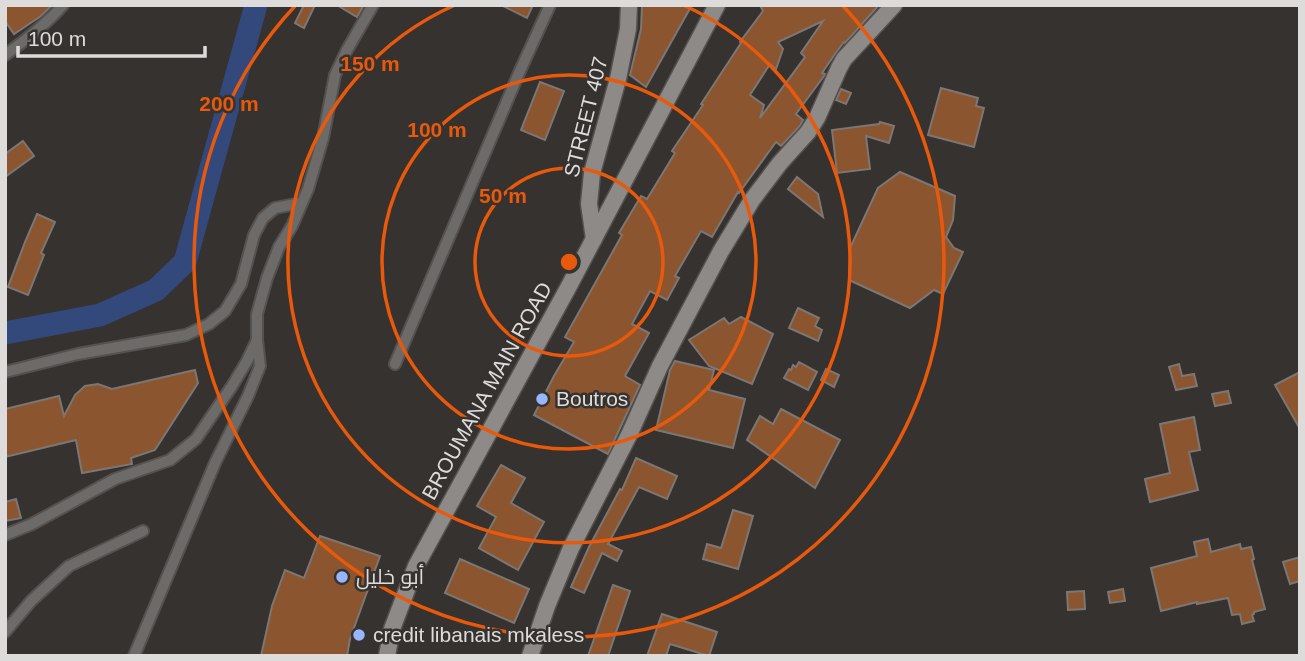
<svg xmlns="http://www.w3.org/2000/svg" width="1305" height="661" viewBox="0 0 1305 661" font-family="Arial,Cairo,sans-serif">
<style>
.lines{fill:none;stroke-linecap:round;stroke-linejoin:round}
.river{stroke:#34497b;stroke-width:23}
.building{fill:#8a552f;stroke:#7c7774;stroke-width:2;fill-rule:evenodd}
.street-casing{stroke:#54514f;stroke-width:14}
.secondary-casing{stroke:#54514f;stroke-width:19}
.street{stroke:#6d6b6a;stroke-width:10}
.secondary{stroke:#8d8a88;stroke-width:16}
.ring{fill:none;stroke:#e8590c;stroke-width:3.5}
.poi-dot{fill:#97b6fd;stroke:#363230;stroke-width:2.5}
.labels{text-anchor:middle;stroke-width:5;stroke-linejoin:round;paint-order:stroke}
.street-label{font-size:21px;fill:#dedcda;stroke:#363230}
.poi-label{font-size:21px;fill:#dedcda;stroke:#363230;text-anchor:start}
.centre{fill:#e8590c;stroke:#363230;stroke-width:3.5}
.ring-label{font-size:21px;text-anchor:middle;font-weight:bold;fill:#e8590c;stroke:#363230;stroke-width:5;stroke-linejoin:round;paint-order:stroke}
</style>
<rect width="100%" height="100%" fill="#363230"/>
<g class="lines">
<polyline class="river" points="5,333 100,315 156,290 185,262 256,5"/>
</g>
<g class="building">
<polygon points="5,5 52,5 41,16 14,34 5,21"/>
<polygon points="304,5 315,5 304,28 295,23"/>
<polygon points="337,5 364,5 357,17"/>
<polygon points="501,5 533,5 527,18"/>
<polygon points="642,5 692,5 646,87 630,75 641,29"/>
<path d="M760,5H879L845,43L844,42L835,54L822,73L825,74L824,76L796,114L803,120L800,126L781,146L776,142L739,193L738,192L712,237L701,231L675,276L679,278L667,300L650,291L632,324L649,333L625,376L640,385L608,454L534,415L554,376L574,342L565,337L622,235L619,233L641,196L647,199L675,153L672,151L703,105L701,104L741,43L740,42L763,11ZM823,21L801,53L805,57L760,118L764,105L750,95L770,64L776,69L783,49L778,42Z"/>
<polygon points="540,82 564,91 545,140 521,130"/>
<polygon points="941,88 978,98 976,106 984,108 974,147 928,135"/>
<polygon points="841,89 851,93 846,104 836,100"/>
<polygon points="880,122 894,126 889,143 866,136 870,169 837,173 832,130 879,124"/>
<polygon points="23,141 34,156 5,177 5,154"/>
<polygon points="900,172 955,196 953,220 946,237 954,248 963,252 943,294 934,290 910,308 849,280 850,248 878,188"/>
<polygon points="797,177 818,194 823,217 788,189"/>
<polygon points="37,214 55,222 41,253 44,255 28,295 8,287 25,242"/>
<polygon points="798,308 819,318 815,326 822,330 818,341 789,328"/>
<polygon points="741,317 773,334 752,384 709,366 689,340 724,318 729,324"/>
<polygon points="675,361 714,370 709,390 745,399 733,448 656,430 670,370"/>
<polygon points="799,362 817,372 808,390 784,378 789,369 791,370 793,365 796,367"/>
<polygon points="1179,364 1182,376 1194,374 1197,386 1176,390 1169,367"/>
<polygon points="826,369 839,375 834,387 821,380"/>
<polygon points="195,370 198,383 155,450 131,458 132,464 82,473 76,440 5,457 5,409 59,396 64,416 75,395 85,386 98,384 112,389"/>
<polygon points="1300,372 1300,429 1275,385"/>
<polygon points="1228,391 1231,403 1215,406 1212,394"/>
<polygon points="781,409 840,440 815,488 747,440 760,416 773,424"/>
<polygon points="1194,417 1200,450 1189,452 1198,490 1150,502 1145,479 1170,473 1160,424"/>
<polygon points="636,458 677,476 667,499 639,487 608,544 622,551 617,561 602,553 584,593 571,587 589,547 620,489 622,490"/>
<polygon points="501,465 525,478 511,503 544,522 518,570 479,548 496,517 477,506"/>
<polygon points="16,499 21,518 5,521 5,502"/>
<polygon points="733,510 753,516 738,569 703,559 707,544 721,548"/>
<polygon points="320,536 380,556 350,639 347,656 261,656 272,606 285,570 304,578"/>
<polygon points="1208,539 1211,552 1240,544 1241,549 1251,547 1254,559 1252,560 1265,609 1254,612 1254,614 1252,615 1254,621 1242,624 1240,614 1232,615 1228,598 1197,604 1197,602 1161,611 1151,568 1197,556 1194,542"/>
<polygon points="1300,557 1300,581 1290,584 1283,562"/>
<polygon points="460,559 529,589 514,623 445,593"/>
<polygon points="613,585 630,591 608,656 588,656"/>
<polygon points="1123,589 1125,601 1110,603 1108,592"/>
<polygon points="1084,591 1085,609 1068,610 1067,592"/>
<polygon points="662,614 717,632 709,656 670,644 666,656 647,656"/>
</g>
<g class="lines">
<defs>
<g id="street">
<path d="M5,55C26,40 46,24 63,5"/>
<polyline points="395,364 519,73 550,5"/>
<polyline points="5,372 78,354 186,335 209,324 225,311 241,284 254,235 263,218 275,208 301,203"/>
<polyline points="5,535 32,524 115,479 170,460 196,439 232,386 247,361 257,340"/>
<polyline points="5,632 31,601 69,566 143,531"/>
<polyline points="134,656 215,463 248,396 260,366 257,340 257,314 267,278 279,247 292,226 308,189 323,138 335,75 347,50 373,5"/>
</g>
<g id="secondary">
<polyline points="594,239 589,204 592,173 618,79 628,29 629,5"/>
<polyline points="387,656 392,629 416,566 569,286 717,5"/>
<polyline points="530,656 547,606 571,548 629,435 660,366 721,251 752,200 780,163 808,132 817,118 839,68 844,59 894,5"/>
</g>
</defs>
<use href="#street" class="street-casing"/>
<use href="#secondary" class="secondary-casing"/>
<use href="#street" class="street"/>
<use href="#secondary" class="secondary"/>
</g>
<g class="ring">
<circle cx="569" cy="262" r="94"/>
<circle cx="569" cy="262" r="187"/>
<path d="M683 5A281 281 0 1 1 455 5"/>
<path d="M843 6A375 375 0 1 1 295 6"/>
</g>
<g class="poi-dot">
<circle cx="542" cy="399" r="7"/>
<circle cx="342" cy="577" r="7"/>
<circle cx="359" cy="635" r="7"/>
</g>
<g class="labels">
<g class="street-label">
<text transform="translate(586 117) rotate(-76)" y="7">STREET 407</text>
<text transform="translate(487 391) rotate(-61)" y="7">BROUMANA MAIN ROAD</text>
</g>
<g class="poi-label">
<text x="556" y="406">Boutros</text>
<text x="356" y="584">أبو خليل</text>
<text x="373" y="642">credit libanais mkaless</text>
</g>
</g>
<circle cx="569" cy="262" r="10" class="centre"/>
<g class="ring-label">
<text x="370" y="71">150 m</text>
<text x="229" y="111">200 m</text>
<text x="437" y="137">100 m</text>
<text x="503" y="203">50 m</text>
</g>
<rect width="1305" height="661" fill="none" stroke="#dedcda" stroke-width="14"/>
<path d="M18 46v10h187v-10" fill="none" stroke="#dedcda" stroke-width="3.5"/>
<text x="28" y="46" font-size="21" fill="#dedcda" stroke="#363230" stroke-width="5" paint-order="stroke">100 m</text>
</svg>
